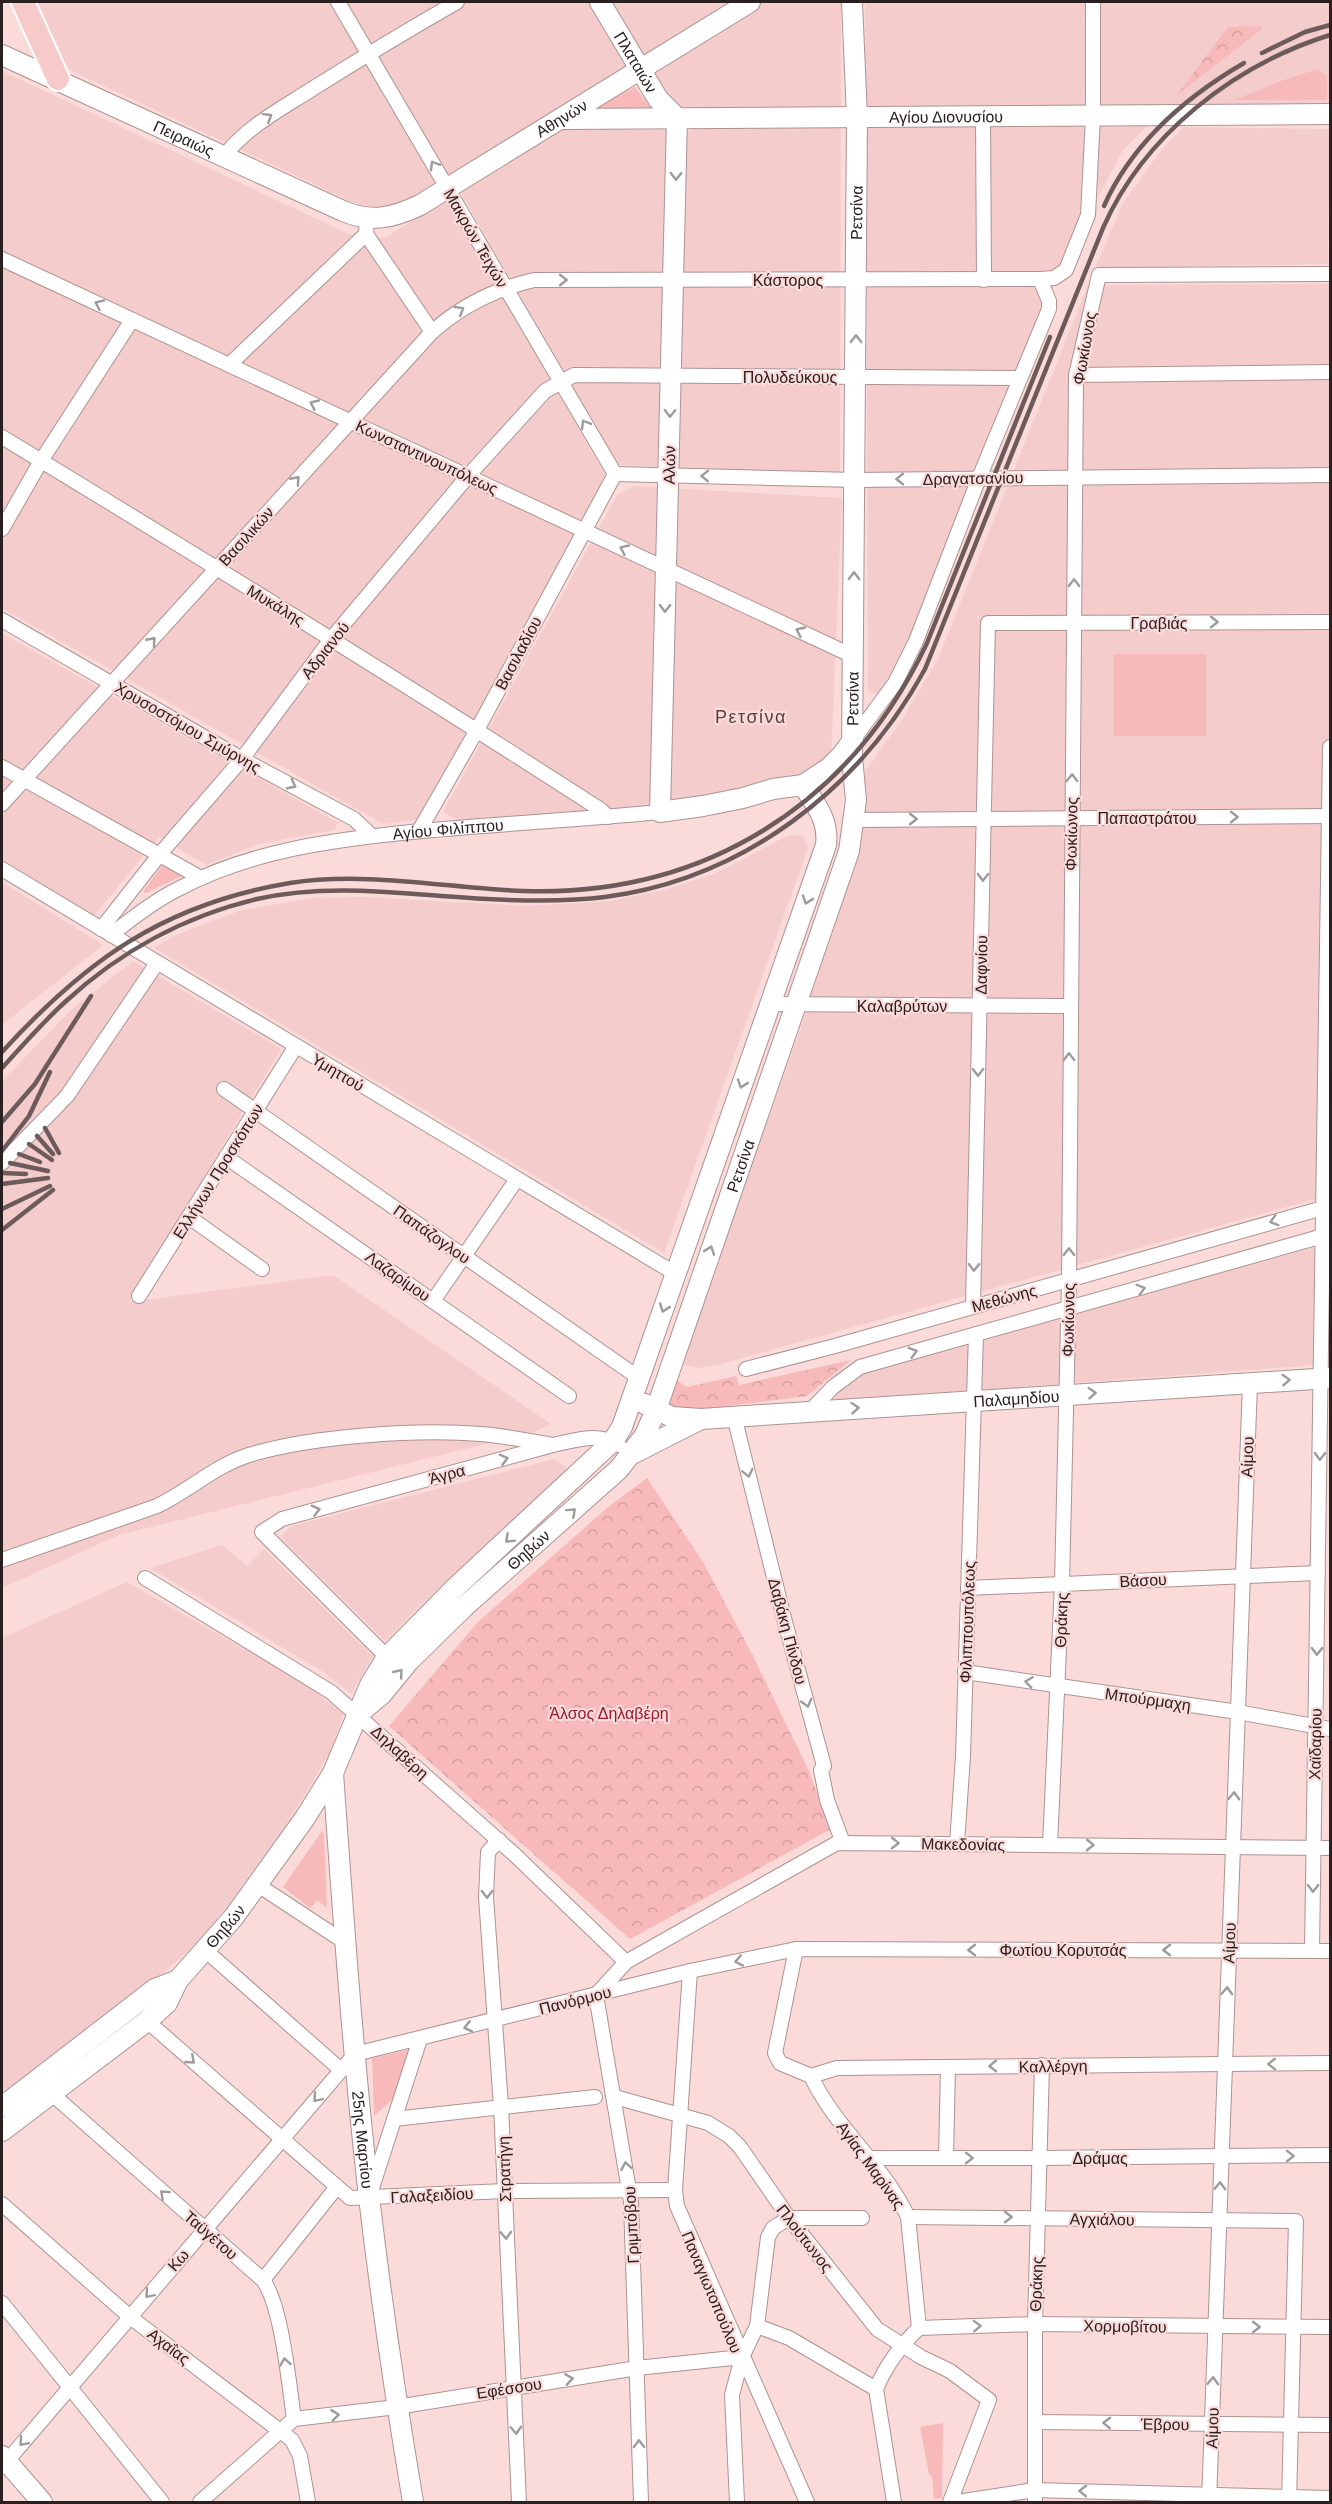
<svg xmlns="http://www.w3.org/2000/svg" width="1332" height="2504" viewBox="0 0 1332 2504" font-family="Arial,sans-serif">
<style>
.built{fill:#f4cccc}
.green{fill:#f7b9b9}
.forest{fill:url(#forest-crowns)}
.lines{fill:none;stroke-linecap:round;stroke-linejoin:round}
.street-casing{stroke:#af9191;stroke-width:16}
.secondary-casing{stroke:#af9191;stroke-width:22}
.primary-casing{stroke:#fff;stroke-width:26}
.street{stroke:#fff;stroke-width:14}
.secondary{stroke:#fff;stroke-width:20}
.primary{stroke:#f7caca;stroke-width:22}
.rail{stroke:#6d5b5b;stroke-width:4.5}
.oneway{stroke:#a09b9b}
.labels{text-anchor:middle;stroke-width:4.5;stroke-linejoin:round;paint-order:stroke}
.street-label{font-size:16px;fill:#2b2020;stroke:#fbdbda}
.park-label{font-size:16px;fill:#971b2e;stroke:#fbdbda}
.neighbourhood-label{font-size:18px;letter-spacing:1.5px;fill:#5a4040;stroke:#fbdbda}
</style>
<defs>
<pattern id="forest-crowns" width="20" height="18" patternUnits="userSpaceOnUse" patternTransform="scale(1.5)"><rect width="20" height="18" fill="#f7b9b9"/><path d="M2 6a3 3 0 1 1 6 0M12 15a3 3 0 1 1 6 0" fill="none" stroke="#d49f9f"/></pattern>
</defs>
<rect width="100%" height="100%" fill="#fbdbda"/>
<g class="built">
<polygon points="30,2 734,2 424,194 393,208 359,205 59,65"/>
<polygon points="762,2 841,2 840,474 618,465 458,188 560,128 693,131 692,110 678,108 648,71"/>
<polygon points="865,2 1087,2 1083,213 910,638 887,684 879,694 868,692"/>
<polygon points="1100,2 1330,2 1330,106 1099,107"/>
<polygon points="2,71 351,235 385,238 446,200 606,476 420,819 383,824 2,608"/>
<polygon points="1148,125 1123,150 1098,197 1098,126"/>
<polygon points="1184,127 1330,129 1328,264 1095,268 1123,203 1162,149"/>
<polygon points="1330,284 1330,1195 721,1364 700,1368 681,1364 801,1027 862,839 865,809 865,771 900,723 938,659 1088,285"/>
<polygon points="634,486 842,498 831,763 802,778 669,806 565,815 457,820 443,812 617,495"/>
<polygon points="2,633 338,823 334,830 259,844 206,865 159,837 94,916 2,859"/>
<polygon points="795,835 804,837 808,848 664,1253 154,948 176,935 239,911 312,898 362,897 526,906 612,901 663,890 714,874 787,836"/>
<polygon points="2,882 103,945 2,1025"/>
<polygon points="133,961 281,1049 129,1302 333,1275 551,1424 534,1432 119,1535 2,1588 2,1081 71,1010"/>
<polygon points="1330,1243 1330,1364 832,1401 849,1381 868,1370"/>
<polygon points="554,1459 568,1469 420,1605 385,1641 280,1537 292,1526"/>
<polygon points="222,1545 247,1566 264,1549 373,1656 351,1694 325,1673 150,1568"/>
<polygon points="127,1582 312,1688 343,1714 331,1751 286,1825 210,1929 184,1955 158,1976 2,2094 2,1638"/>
</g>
<g class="green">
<polygon points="1318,69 1327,76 1327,100 1234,100 1281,81"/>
<polygon points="635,87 653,111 593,109"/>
<rect x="1114" y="654" width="92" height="82"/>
<polygon points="163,864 184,875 146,893 143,892"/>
<polygon points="322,1831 324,1834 327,1908 317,1900 310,1908 283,1887"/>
<polygon points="408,2050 394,2098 374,2116 372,2058"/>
<polygon points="943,2423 942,2498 934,2499 932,2477 929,2474 920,2427"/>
</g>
<g class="forest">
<polygon points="1228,27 1262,26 1263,28 1176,96"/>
<polygon points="851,1360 807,1396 681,1412 671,1408 669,1399 676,1380 687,1387 736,1376 739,1385"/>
<polygon points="647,1478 703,1562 752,1654 808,1769 831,1829 630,1939 389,1726 478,1622 608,1507"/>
</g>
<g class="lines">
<defs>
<g id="street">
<polyline points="338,2 615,474"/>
<polyline points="983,116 984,280"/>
<path d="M225,155C248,126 281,109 312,89C360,59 408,30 457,2"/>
<polyline points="366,234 432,332"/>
<polyline points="2,259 853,656"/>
<polyline points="229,365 366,234 367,219"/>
<polyline points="1076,375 1330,372"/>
<path d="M2,437C203,559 403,682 601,810L608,817"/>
<polyline points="615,474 856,480 1330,475"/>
<polyline points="2,529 41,461 132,320"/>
<polyline points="2,620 242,759 354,819 372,836"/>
<polyline points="853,740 895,683 916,641 979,478 1049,309 1049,301 1040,279"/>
<polyline points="2,767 201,878"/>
<path d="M2,804L432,332C461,306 495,289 534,280L1040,279L1054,278L1066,270L1088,215L1093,116V2"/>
<polyline points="855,820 1330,816"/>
<polyline points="419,831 477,730 615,474"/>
<polyline points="2,869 676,1274"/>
<polyline points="101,929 160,854 242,759 332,638 468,476 545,391 574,375 1020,378"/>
<path id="s1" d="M111,935C132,918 154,901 178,889C250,851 331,840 411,832C494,824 577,820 660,812"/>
<polyline points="770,1004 1069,1006"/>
<polyline points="224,1089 639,1378"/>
<polyline points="226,1157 569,1396"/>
<polyline points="2,1163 67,1096 157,963"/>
<polyline points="189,1217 262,1269"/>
<polyline points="139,1296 296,1046"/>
<polyline points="433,1301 517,1179"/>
<polyline points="973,1306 988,623 1330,622"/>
<polyline points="746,1369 835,1346 1330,1206"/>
<polyline points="810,1411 833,1387 860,1367 1330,1234"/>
<polyline points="734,1416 785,1622 824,1766 821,1770 827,1800 843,1843"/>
<path d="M2,1560L157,1506C189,1491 214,1466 249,1455C311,1436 416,1429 481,1434C505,1436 530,1441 553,1445"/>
<polyline points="145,1578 331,1692 515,1855 626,1962"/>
<polyline points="968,1588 1318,1573"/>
<path d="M387,1657L262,1532L282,1519L553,1445C576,1440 597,1432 619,1445"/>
<polyline points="965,1672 1238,1712 1330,1729"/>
<polyline points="499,1840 488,1852 486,1897 501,2106 519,2502"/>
<polyline points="957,1844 963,1756 976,1334"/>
<polyline points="1050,1845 1062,1584 1069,1281 1076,375 1099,275 1330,274"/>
<polyline points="258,1885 346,1943"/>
<polyline points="796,1949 775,2053 780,2063 811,2076 837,2068 1330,2063"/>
<polyline points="205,1950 341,2070"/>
<polyline points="1312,1950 1330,747"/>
<polyline points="690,1971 675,2190 677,2206 807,2502"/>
<polyline points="147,2021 350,2198 504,2191 675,2190"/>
<path d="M811,2076C835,2128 884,2165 908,2217L919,2328"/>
<path d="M52,2094L263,2280C282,2306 289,2385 294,2419"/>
<polyline points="615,2097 708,2123 729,2136 740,2147 789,2218 877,2329 921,2357 950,2371 989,2400 950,2502"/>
<polyline points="394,2119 595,2097"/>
<polyline points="946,2157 948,2067"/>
<polyline points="869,2158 1040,2158 1330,2155"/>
<polyline points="371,2191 420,2039"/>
<polyline points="2,2204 130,2317 292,2440 300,2456 308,2502"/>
<polyline points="908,2217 1296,2221 1289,2502"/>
<polyline points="263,2280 336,2188"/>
<polyline points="2,2303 162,2502"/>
<polyline points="757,2326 789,2338 876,2389"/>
<polyline points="919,2328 1035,2324 1330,2327"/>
<polyline points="1035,2422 1330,2425"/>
<polyline points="2,2467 355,2054 690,1971 796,1949 1330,1951"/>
<polyline points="200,2502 294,2419 397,2407 637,2368 742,2357"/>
<polyline points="641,2502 631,2202 596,1995 626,1962 837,1843 1330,1848"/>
<polyline points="737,2502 732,2395 742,2357 757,2326 768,2237 773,2228 789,2218 862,2218"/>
<path d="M894,2502L876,2389C886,2365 900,2346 919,2328"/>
<polyline points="957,2502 1034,2490 1330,2498"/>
<polyline points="1035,2502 1035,2324 1042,2065"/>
<polyline points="1209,2502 1250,1383"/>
</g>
<g id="secondary">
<path id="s2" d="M600,2L658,99L677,118"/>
<path id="s3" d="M2,55L343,211C371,223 393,218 420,205L750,2"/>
<polyline points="677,118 660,812 703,806 743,798 773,789 803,785 829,768 842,755 853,740"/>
<path id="s4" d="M560,119L1330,114"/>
<path id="s5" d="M645,1404L672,1417L701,1419L1330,1378"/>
<polyline points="634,1453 701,1419"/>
<path id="s6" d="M358,1714L382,1694L409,1661L464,1607L619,1469L645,1435L656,1410L849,851L856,800L852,757L857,117L852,2"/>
<path id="s7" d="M333,1773C343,1914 353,2056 369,2197C381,2299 396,2401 413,2502"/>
<polyline points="2,2107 155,1989 178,1980"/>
<path id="s8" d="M2,2131L147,2021L167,2003L178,1980L233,1918L305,1818L333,1773L370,1685L387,1657L456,1587L613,1441L622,1427L826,845C829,820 816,805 803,785"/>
<polyline points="2,2456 42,2502"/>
</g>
<polyline id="primary" points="23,2 58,79"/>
</defs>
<use href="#street" class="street-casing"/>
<use href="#secondary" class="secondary-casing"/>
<use href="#primary" class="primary-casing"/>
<use href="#street" class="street"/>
<use href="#secondary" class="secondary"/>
<use href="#primary" class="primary"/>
<g class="rail">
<polyline points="1262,53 1305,32 1330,25"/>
<path d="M1104,206C1132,143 1184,98 1244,63"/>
<path d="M2,1052C86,960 164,904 290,883C365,871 448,888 523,891C704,897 850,805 927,643L1050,337"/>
<path d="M2,1068C22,1046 42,1023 65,1002C119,952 185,916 257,899C333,882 409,895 487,899C526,901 566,902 605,897C743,879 859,790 925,669L1103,228C1144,135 1234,65 1330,35"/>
<polyline points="2,1122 35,1084 91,996"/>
<polyline points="45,1128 59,1153"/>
<polyline points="37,1136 53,1154"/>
<polyline points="29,1144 52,1160"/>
<polyline points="2,1151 29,1116 50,1072"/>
<polyline points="19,1154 40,1162"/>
<polyline points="10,1163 48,1171"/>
<polyline points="2,1173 26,1174"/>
<polyline points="2,1184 48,1178"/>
<polyline points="2,1209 50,1186"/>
<polyline points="2,1230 53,1190"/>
</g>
</g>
<defs><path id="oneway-chevron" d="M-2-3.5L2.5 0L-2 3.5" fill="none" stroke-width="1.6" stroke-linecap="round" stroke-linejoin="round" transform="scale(1.5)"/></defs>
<g class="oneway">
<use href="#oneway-chevron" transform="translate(268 117) rotate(-32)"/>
<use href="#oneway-chevron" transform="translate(434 165) rotate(-120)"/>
<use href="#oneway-chevron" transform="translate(676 176) rotate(91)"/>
<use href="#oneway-chevron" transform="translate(563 280)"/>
<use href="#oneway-chevron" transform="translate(99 304) rotate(-155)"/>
<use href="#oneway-chevron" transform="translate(460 310) rotate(-31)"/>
<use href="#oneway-chevron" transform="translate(856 339) rotate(-90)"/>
<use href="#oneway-chevron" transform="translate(314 404) rotate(-155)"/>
<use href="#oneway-chevron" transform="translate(670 413) rotate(91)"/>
<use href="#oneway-chevron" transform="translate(585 424) rotate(-120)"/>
<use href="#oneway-chevron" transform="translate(705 476) rotate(-179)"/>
<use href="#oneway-chevron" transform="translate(900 479) rotate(179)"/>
<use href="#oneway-chevron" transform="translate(296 480) rotate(-48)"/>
<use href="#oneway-chevron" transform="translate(624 549) rotate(-155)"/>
<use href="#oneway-chevron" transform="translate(854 576) rotate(-89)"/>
<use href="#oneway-chevron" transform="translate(1074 583) rotate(-90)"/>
<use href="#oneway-chevron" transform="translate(665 608) rotate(91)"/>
<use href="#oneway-chevron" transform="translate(1214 622)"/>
<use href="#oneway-chevron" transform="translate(800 631) rotate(-155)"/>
<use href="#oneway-chevron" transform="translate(152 641) rotate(-48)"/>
<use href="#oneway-chevron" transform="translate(1072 778) rotate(-89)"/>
<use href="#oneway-chevron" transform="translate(292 785) rotate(28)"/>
<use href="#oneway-chevron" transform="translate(1234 817)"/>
<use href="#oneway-chevron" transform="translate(913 819)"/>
<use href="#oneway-chevron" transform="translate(983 877) rotate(91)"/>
<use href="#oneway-chevron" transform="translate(807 900) rotate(109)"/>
<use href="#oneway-chevron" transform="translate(1069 1057) rotate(-90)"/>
<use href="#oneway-chevron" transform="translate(978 1072) rotate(91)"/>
<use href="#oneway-chevron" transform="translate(742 1084) rotate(109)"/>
<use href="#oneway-chevron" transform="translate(1274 1221) rotate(164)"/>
<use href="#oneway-chevron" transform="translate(710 1250) rotate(-71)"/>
<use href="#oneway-chevron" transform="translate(1069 1252) rotate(-90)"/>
<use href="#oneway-chevron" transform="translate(974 1267) rotate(91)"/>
<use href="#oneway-chevron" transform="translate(1141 1289) rotate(-16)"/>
<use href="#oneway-chevron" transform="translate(664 1308) rotate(109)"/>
<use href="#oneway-chevron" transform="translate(913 1352) rotate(-16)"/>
<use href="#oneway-chevron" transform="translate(1286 1380) rotate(-4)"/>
<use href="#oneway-chevron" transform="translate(1092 1393) rotate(-4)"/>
<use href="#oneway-chevron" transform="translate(855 1408) rotate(-4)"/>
<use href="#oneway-chevron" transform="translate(1320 1456) rotate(91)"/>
<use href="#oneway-chevron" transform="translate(504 1459) rotate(-15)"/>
<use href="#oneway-chevron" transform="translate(748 1473) rotate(76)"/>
<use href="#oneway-chevron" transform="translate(316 1510) rotate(-15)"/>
<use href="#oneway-chevron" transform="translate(572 1512) rotate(-42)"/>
<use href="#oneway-chevron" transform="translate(509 1539) rotate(137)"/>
<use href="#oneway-chevron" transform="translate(1317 1651) rotate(91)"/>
<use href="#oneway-chevron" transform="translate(399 1673) rotate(-51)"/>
<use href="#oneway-chevron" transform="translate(1029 1682) rotate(-172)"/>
<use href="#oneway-chevron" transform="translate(807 1703) rotate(75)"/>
<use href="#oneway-chevron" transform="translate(1234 1796) rotate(-88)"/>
<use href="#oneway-chevron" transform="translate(895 1843) rotate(1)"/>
<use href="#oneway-chevron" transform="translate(1090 1845) rotate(1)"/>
<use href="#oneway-chevron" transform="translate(1313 1888) rotate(91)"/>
<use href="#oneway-chevron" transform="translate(487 1894) rotate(90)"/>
<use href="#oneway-chevron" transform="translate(972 1950) rotate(-180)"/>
<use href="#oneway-chevron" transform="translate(1167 1950) rotate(-180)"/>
<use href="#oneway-chevron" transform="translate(739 1961) rotate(169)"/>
<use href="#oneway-chevron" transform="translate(1227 1991) rotate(-88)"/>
<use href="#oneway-chevron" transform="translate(468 2027) rotate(167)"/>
<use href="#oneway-chevron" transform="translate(191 2060) rotate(41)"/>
<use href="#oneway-chevron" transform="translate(1272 2064) rotate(179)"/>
<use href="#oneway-chevron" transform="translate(993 2066) rotate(179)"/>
<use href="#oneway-chevron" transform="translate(317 2098) rotate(131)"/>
<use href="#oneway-chevron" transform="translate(1290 2156) rotate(-1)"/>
<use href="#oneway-chevron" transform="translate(969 2158) rotate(1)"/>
<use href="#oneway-chevron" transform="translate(626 2166) rotate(-100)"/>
<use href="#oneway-chevron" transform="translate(1220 2186) rotate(-88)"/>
<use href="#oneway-chevron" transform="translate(164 2194) rotate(-138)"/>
<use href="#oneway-chevron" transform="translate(1008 2217)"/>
<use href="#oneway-chevron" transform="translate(506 2235) rotate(87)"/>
<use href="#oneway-chevron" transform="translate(149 2294) rotate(131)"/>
<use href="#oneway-chevron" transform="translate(977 2326) rotate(-2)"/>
<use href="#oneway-chevron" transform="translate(1256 2327)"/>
<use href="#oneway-chevron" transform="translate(285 2362) rotate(-99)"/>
<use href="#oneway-chevron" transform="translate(569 2379) rotate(-9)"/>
<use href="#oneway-chevron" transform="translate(1213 2381) rotate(-88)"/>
<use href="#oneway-chevron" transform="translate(335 2415) rotate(-7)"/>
<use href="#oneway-chevron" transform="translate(1107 2423) rotate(-179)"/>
<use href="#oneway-chevron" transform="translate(516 2430) rotate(87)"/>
<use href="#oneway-chevron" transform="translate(23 2442) rotate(131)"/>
<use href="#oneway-chevron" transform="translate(639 2444) rotate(-91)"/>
<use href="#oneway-chevron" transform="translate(1083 2491) rotate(-179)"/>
</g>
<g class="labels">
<g class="street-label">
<text dy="6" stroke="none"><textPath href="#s2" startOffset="70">Πλαταιών</textPath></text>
<text dy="6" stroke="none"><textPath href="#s4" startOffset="386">Αγίου Διονυσίου</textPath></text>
<text dy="6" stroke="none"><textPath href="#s3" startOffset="621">Αθηνών</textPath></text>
<text dy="6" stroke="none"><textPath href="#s3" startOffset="200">Πειραιώς</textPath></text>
<text dy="6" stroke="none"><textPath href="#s6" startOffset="1659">Ρετσίνα</textPath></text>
<text transform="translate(476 238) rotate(60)" y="6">Μακρών Τειχών</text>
<text x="788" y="286">Κάστορος</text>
<text transform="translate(1084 348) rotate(-80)" y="6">Φωκίωνος</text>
<text x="790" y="383">Πολυδεύκους</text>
<text transform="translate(427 457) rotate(25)" y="6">Κωνσταντινουπόλεως</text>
<text transform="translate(669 465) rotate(-89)" y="6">Αλών</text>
<text transform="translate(973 478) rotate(-1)" y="6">Δραγατσανίου</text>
<text transform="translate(246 536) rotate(-48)" y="6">Βασιλικών</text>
<text transform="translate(276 605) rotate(31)" y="6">Μυκάλης</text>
<text x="1159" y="629">Γραβιάς</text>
<text transform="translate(325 650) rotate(-52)" y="6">Αδριανού</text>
<text transform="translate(518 653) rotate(-62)" y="6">Βασιλαδίου</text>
<text dy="6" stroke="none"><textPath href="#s6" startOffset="1173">Ρετσίνα</textPath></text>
<text transform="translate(188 727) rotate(30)" y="6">Χρυσοστόμου Σμύρνης</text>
<text x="1147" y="824">Παπαστράτου</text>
<text dy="6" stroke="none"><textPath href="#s1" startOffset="360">Αγίου Φιλίππου</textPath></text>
<text transform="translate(1071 834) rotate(-89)" y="6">Φωκίωνος</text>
<text transform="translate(981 965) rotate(-89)" y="6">Δαφνίου</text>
<text x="902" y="1012">Καλαβρύτων</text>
<text transform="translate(338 1072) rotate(31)" y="6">Υμηττού</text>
<text dy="6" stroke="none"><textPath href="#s6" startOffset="687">Ρετσίνα</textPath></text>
<text transform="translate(218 1171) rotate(-58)" y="6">Ελλήνων Προσκόπων</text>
<text transform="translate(432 1234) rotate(35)" y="6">Παπάζογλου</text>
<text transform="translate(398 1276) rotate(35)" y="6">Λαζαρίμου</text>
<text transform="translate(1004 1298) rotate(-15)" y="6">Μεθώνης</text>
<text transform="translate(1068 1320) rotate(-89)" y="6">Φωκίωνος</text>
<text dy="6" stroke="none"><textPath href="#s5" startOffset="375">Παλαμηδίου</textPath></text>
<text transform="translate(1247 1457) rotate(-88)" y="6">Αίμου</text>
<text transform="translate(447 1474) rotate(-15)" y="6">Άγρα</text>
<text dy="6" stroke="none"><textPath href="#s6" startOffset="237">Θηβών</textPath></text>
<text transform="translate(1143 1580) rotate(-3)" y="6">Βάσου</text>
<text transform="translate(1061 1620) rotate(-88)" y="6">Θράκης</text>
<text transform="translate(967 1622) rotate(-88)" y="6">Φιλιππουπόλεως</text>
<text transform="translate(788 1631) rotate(75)" y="6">Δαβάκη Πίνδου</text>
<text transform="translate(1148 1699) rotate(8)" y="6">Μπούρμαχη</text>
<text transform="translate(1315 1744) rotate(-89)" y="6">Χαϊδαρίου</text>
<text transform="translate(400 1752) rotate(42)" y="6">Δηλαβέρη</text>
<text transform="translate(963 1844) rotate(1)" y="6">Μακεδονίας</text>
<text dy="6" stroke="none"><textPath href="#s8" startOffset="306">Θηβών</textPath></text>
<text transform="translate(1229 1943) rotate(-88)" y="6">Αίμου</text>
<text x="1063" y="1956">Φωτίου Κορυτσάς</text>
<text transform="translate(575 2000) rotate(-14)" y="6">Πανόρμου</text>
<text transform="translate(1053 2066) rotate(-1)" y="6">Καλλέργη</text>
<text dy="6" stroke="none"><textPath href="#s7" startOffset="368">25ης Μαρτίου</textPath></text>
<text x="1100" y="2164">Δράμας</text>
<text transform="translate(871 2165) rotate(54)" y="6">Αγίας Μαρίνας</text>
<text transform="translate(504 2169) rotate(-92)" y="6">Στρατήγη</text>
<text transform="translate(432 2195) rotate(-3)" y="6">Γαλαξειδίου</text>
<text transform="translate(1102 2219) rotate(1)" y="6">Αγχιάλου</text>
<text transform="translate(631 2225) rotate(-93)" y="6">Γριμπόβου</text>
<text transform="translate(211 2235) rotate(41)" y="6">Ταϋγέτου</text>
<text transform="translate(805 2238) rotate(52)" y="6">Πλούτωνος</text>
<text transform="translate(178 2260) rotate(-49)" y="6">Κω</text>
<text transform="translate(1036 2284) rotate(-88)" y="6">Θράκης</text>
<text transform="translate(712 2292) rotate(67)" y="6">Παναγιωτοπούλου</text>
<text transform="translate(1125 2326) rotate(1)" y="6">Χορμοβίτου</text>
<text transform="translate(169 2346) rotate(37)" y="6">Αχαΐας</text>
<text transform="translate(509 2388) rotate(-9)" y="6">Εφέσσου</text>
<text transform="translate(1165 2424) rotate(1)" y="6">Έβρου</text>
<text transform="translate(1212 2428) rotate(-88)" y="6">Αίμου</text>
</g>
<g class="park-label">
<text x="609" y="1719">Άλσος Δηλαβέρη</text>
</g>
<g class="neighbourhood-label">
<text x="751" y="723">Ρετσίνα</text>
</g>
</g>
<rect width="1332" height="2504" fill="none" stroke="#2b2020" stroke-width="6"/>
</svg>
